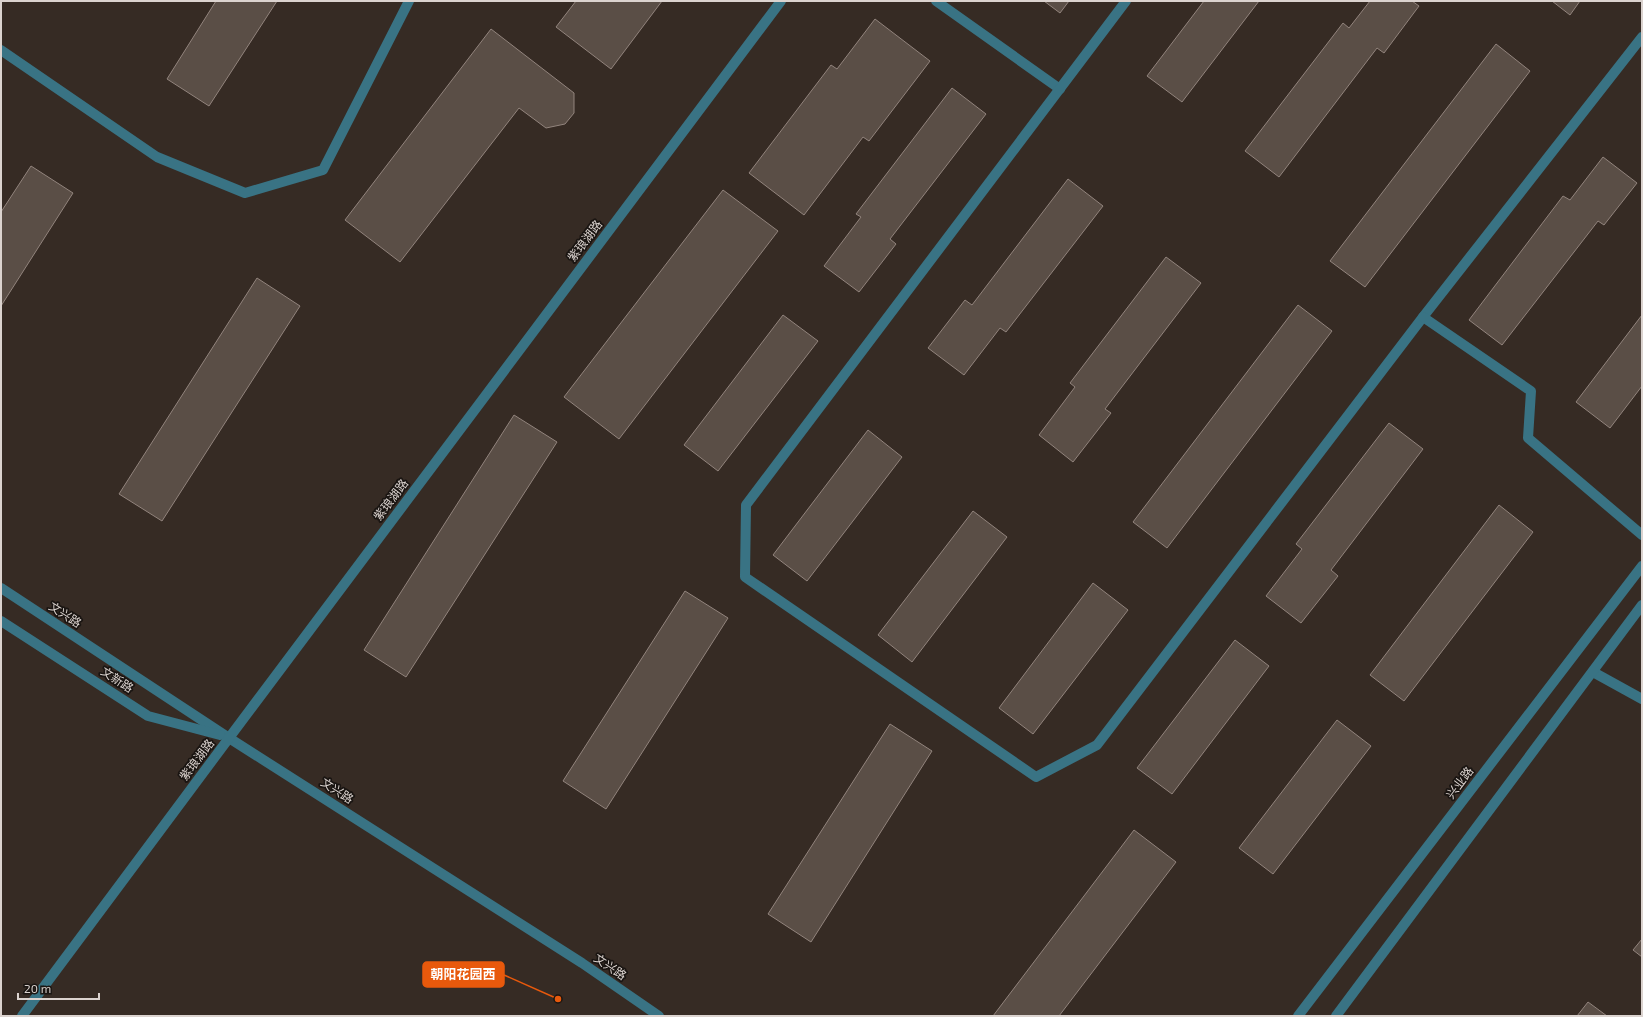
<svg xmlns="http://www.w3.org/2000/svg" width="1643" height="1017" viewBox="0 0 1643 1017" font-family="'Exo 2','Noto Sans SC',sans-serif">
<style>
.building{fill:#5a4e46;stroke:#92847d}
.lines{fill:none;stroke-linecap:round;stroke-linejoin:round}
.minor{stroke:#397384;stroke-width:10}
.labels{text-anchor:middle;stroke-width:3.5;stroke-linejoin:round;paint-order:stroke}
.street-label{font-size:12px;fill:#dbd3cf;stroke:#1a1512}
.leader{fill:none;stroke:#e8590c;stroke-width:1.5}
.callout-dot{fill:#e8590c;stroke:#1a1512;stroke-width:1.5}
.callout{fill:#e8590c;stroke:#e8590c;stroke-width:1.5}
.callout-label{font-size:13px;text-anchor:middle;font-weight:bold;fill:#fff}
</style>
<rect width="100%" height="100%" fill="#362b24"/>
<g class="building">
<polygon points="216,1 277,1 209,106 167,79"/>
<polygon points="576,1 662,1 611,69 556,27"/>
<polygon points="1044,1 1069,1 1060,13"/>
<polygon points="1204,1 1259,1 1182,102 1147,76"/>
<polygon points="1370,1 1412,1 1419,6 1384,53 1377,48 1279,177 1245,151 1343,23 1349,28"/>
<polygon points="1552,1 1580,1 1570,15"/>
<polygon points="875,19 930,61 869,141 863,137 804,215 749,173 831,65 837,69"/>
<polygon points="491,29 574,93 574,113 565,124 546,128 519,108 400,262 345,220"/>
<polygon points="1496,44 1530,71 1365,287 1330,261"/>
<polygon points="952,88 986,114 890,239 896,244 859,292 824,266 861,217 856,214"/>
<polygon points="1603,157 1637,183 1604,225 1598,221 1502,345 1469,320 1563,196 1570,200"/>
<polygon points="31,166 73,193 1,306 1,212"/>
<polygon points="1068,179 1103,206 1006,332 1000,328 964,375 928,348 965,300 972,305"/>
<polygon points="723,190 778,231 619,439 564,397"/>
<polygon points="1166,257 1201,283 1105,409 1111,413 1073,462 1039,435 1075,387 1070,383"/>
<polygon points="257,278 300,306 162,521 119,494"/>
<polygon points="1298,305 1332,331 1167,548 1133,522"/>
<polygon points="783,315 818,341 718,471 684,445"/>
<polygon points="1642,315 1642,386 1610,428 1576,402"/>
<polygon points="514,415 557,442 406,677 364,650"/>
<polygon points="1389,423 1423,449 1331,570 1338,576 1301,623 1266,596 1302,549 1296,544"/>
<polygon points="868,430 902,457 807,581 773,555"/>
<polygon points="1499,505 1533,532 1404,701 1370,675"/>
<polygon points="973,511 1007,537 912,662 878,635"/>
<polygon points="1093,583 1128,610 1033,734 999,708"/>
<polygon points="685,591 728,618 606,809 563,781"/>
<polygon points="1235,640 1269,666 1172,794 1137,768"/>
<polygon points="1337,720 1371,746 1273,874 1239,848"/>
<polygon points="890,724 932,751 811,942 768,914"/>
<polygon points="1134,830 1176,862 1059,1016 993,1016"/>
<polygon points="1642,939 1642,957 1633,950"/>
<polygon points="1588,1002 1607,1016 1577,1016"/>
</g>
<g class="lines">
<g class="minor">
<polyline points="936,1 1060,89"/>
<polyline points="1126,1 746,505 745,577 1036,777 1097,745 1423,317 1642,37"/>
<polyline points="1,50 157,157 245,193 323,170 409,1"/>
<polyline points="1423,317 1531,391 1528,438 1642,535"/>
<polyline points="1,588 229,738 582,963 659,1016"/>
<polyline points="1,621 148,716 220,735"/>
<polyline points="1593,672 1642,699"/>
<polyline points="22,1016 229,738 781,1"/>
<polyline points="1298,1016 1642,566"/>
<polyline points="1336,1016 1642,605"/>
</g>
</g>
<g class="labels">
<g class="street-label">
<text transform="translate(585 241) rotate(-53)" y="4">紫琅湖路</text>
<text transform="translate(391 500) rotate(-53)" y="4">紫琅湖路</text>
<text transform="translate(65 615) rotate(33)" y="4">文兴路</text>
<text transform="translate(117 680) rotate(33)" y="4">文新路</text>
<text transform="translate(197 760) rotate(-53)" y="4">紫琅湖路</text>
<text transform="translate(1460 783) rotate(-53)" y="4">兴业路</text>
<text transform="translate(337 791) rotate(33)" y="4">文兴路</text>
<text transform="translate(610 967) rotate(34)" y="4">文兴路</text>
</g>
</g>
<path class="leader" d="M558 999L504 975"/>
<circle class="callout-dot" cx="558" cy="999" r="4"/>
<rect class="callout" x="423" y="962" width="81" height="25" rx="4"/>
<g class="callout-label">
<text x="463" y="979">朝阳花园西</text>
</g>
<rect width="1643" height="1017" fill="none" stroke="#dbd3cf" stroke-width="4"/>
<path d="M18 993v6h81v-6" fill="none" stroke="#dbd3cf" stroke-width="2"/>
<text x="24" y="993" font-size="12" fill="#dbd3cf" stroke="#1a1512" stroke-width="3" paint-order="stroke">20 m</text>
</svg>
